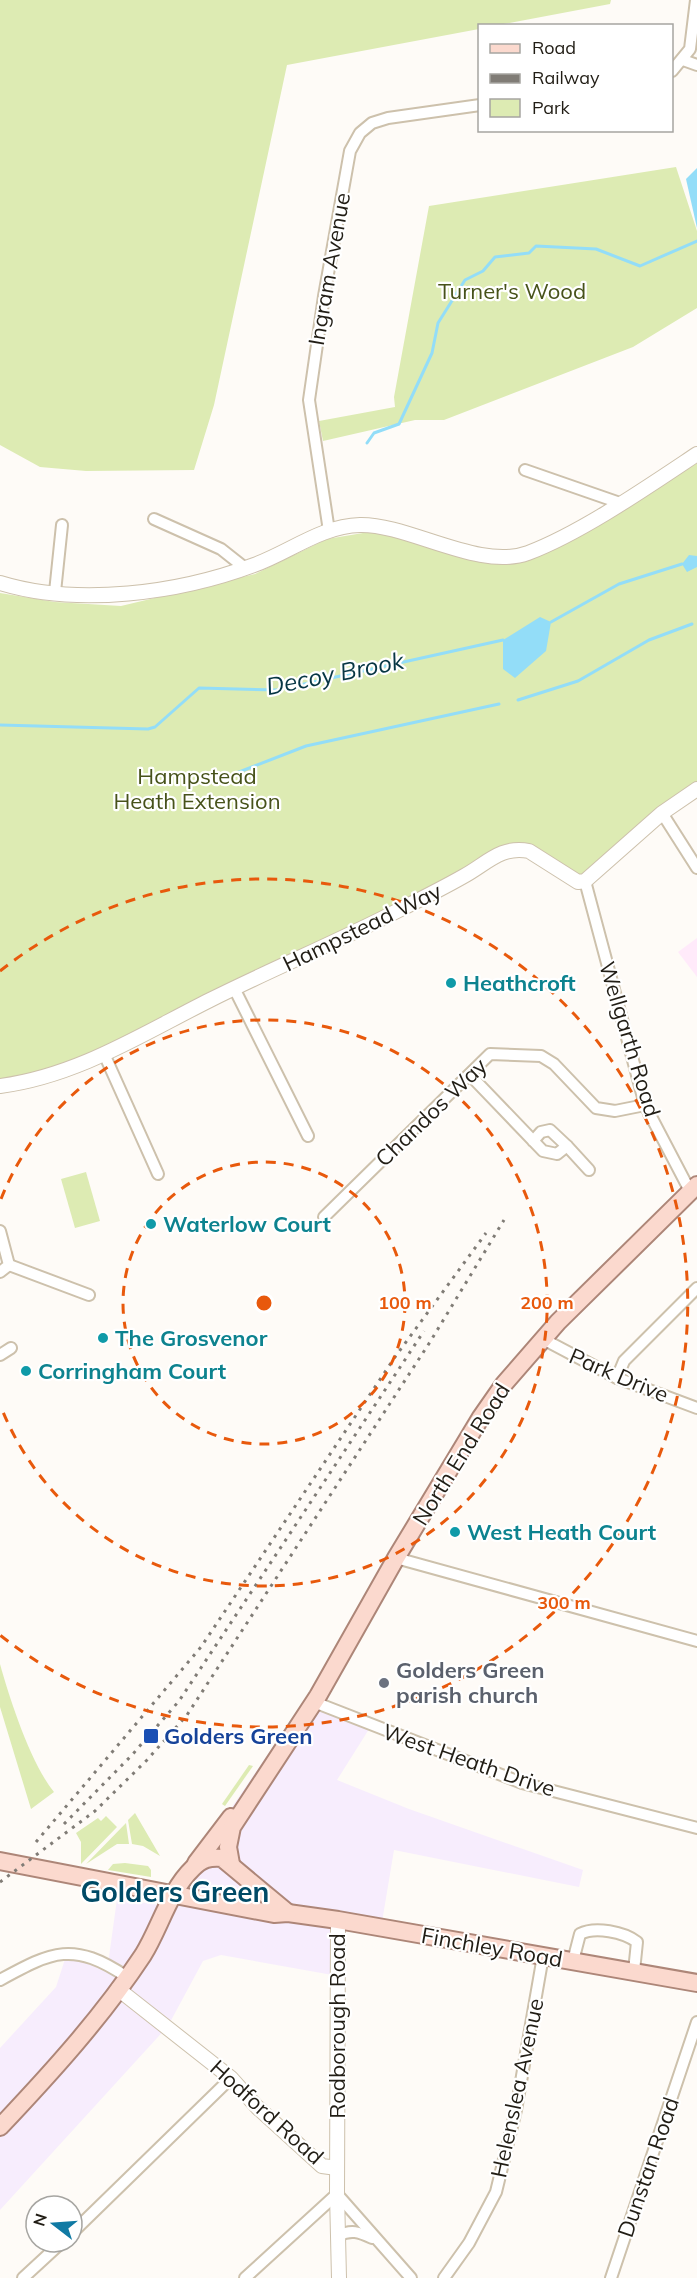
<svg xmlns="http://www.w3.org/2000/svg" width="697" height="2278" viewBox="0 0 697 2278" font-family="Mulish,sans-serif">
<style>
.commercial{fill:#f7edfd}
.education{fill:#ffeafa}
.green{fill:#ddebb3}
.water{fill:#93ddf8}
.lines{fill:none;stroke-linecap:round;stroke-linejoin:round}
.stream{stroke:#93ddf8;stroke-width:3}
.minor-casing{stroke:#cdc1ac;stroke-width:14}
.tertiary-casing{stroke:#cdc1ac;stroke-width:16}
.primary-casing{stroke:#ad8678;stroke-width:20}
.minor{stroke:#fff;stroke-width:10}
.tertiary{stroke:#fff;stroke-width:14}
.primary{stroke:#fbd9ce;stroke-width:16}
.rail{stroke:#807c76;stroke-width:3;stroke-dasharray:3 6;stroke-linecap:butt}
.ring{fill:none;stroke:#e8590c;stroke-width:3;stroke-dasharray:10 8}
.culture-dot{fill:#0f9aa8;stroke:#fff;stroke-width:2}
.worship-dot{fill:#6b7280;stroke:#fff;stroke-width:2}
.transit-dot{fill:#1a4fb4;stroke:#fff;stroke-width:2}
.labels{text-anchor:middle;stroke-width:4.5;stroke-linejoin:round;paint-order:stroke}
.street-label{font-size:22px;fill:#211d15;stroke:#fff}
.park-label{font-size:22px;fill:#47521a;stroke:#fff}
.culture-label{font-size:22px;font-weight:bold;fill:#0d838f;stroke:#fff;text-anchor:start}
.worship-label{font-size:22px;font-weight:bold;fill:#5b616d;stroke:#fff;text-anchor:start}
.transit-label{font-size:22px;font-weight:bold;fill:#164399;stroke:#fff;text-anchor:start}
.water-label{font-size:24px;font-style:italic;fill:#073644;stroke:#fff}
.district-label{font-size:28px;font-weight:bold;fill:#004a66;stroke:#fff}
.centre{fill:#e8590c;stroke:#fff;stroke-width:3}
.ring-label{font-size:18px;text-anchor:middle;font-weight:bold;fill:#e8590c;stroke:#fff;stroke-width:4.5;stroke-linejoin:round;paint-order:stroke}
</style>
<rect width="100%" height="100%" fill="#fefbf7"/>
<polygon class="commercial" points="306,1698 371,1726 337,1780 409,1809 583,1870 579,1887 394,1850 381,1928 338,1920 338,1976 221,1955 203,1961 168,2026 0,2210 0,2048 56,1987 67,1953 108,1964 117,1899 160,1905 206,1845"/>
<polygon class="education" points="697,938 697,977 678,952"/>
<g class="green">
<polygon points="0,0 611,0 610,4 498,25 480,26 479,29 287,65 214,405 194,470 86,471 40,467 0,445"/>
<polygon points="676,167 697,231 697,308 633,347 444,420 415,420 323,441 319,421 395,407 394,397 429,206"/>
<polygon points="697,463 697,790 585,881 520,849 105,1056 0,1085 0,593 55,602 121,606 255,574 327,539 381,530 495,559 622,509"/>
<polygon points="86,1172 100,1221 75,1228 61,1179"/>
<path d="M0,1664C10,1700 31,1764 54,1792L31,1809L0,1707Z"/>
<polygon points="249,1765 253,1766 225,1806 222,1804"/>
<polygon points="135,1813 160,1856 143,1846 132,1844 128,1820"/>
<polygon points="106,1816 117,1827 81,1864 81,1842 76,1833 98,1818 101,1821"/>
<polygon points="126,1823 129,1844 117,1844 86,1864"/>
<polygon points="125,1863 148,1866 151,1870 151,1877 108,1870 113,1864"/>
</g>
<g class="water">
<polygon points="697,168 697,228 686,179"/>
<polygon points="689,555 697,556 697,567 687,572 682,564"/>
<polygon points="540,617 551,622 546,651 515,678 503,669 503,640"/>
</g>
<g class="lines">
<g class="stream">
<polyline points="367,443 374,433 399,424 432,353 438,323 465,280 483,271 495,257 529,253 536,246 596,249 640,266 697,241"/>
<polyline points="551,622 619,584 682,564"/>
<polyline points="518,700 578,681 649,640 692,624"/>
<polyline points="0,725 148,729 155,727 199,688 277,690 503,640"/>
<polyline points="234,774 306,746 499,704"/>
</g>
<defs>
<g id="minor">
<polyline points="683,60 697,65"/>
<polyline points="672,71 690,49 696,0"/>
<polyline points="525,470 620,503"/>
<polyline points="154,519 221,549 245,568"/>
<polyline points="329,531 309,400 324,296 350,151 360,133 372,123 388,118 480,105"/>
<polyline points="55,592 62,525"/>
<polyline points="662,813 697,868"/>
<polyline points="585,881 645,1105 690,1191"/>
<polyline points="234,988 308,1136"/>
<polyline points="105,1056 158,1174"/>
<polyline points="470,1075 543,1151 557,1154 567,1146 550,1130 541,1132 533,1141"/>
<polyline points="567,1146 589,1170"/>
<polyline points="324,1217 490,1054 541,1056 554,1064 596,1108 615,1111 645,1105"/>
<polyline points="0,1231 9,1265 0,1272"/>
<polyline points="9,1265 89,1295"/>
<polyline points="543,1339 617,1378 697,1408"/>
<polyline points="0,1355 11,1348"/>
<polyline points="617,1378 624,1361 697,1288"/>
<polyline points="396,1558 697,1641"/>
<polyline points="314,1702 522,1783 697,1828"/>
<path d="M573,1961L580,1934C595,1926 624,1932 637,1942L634,1971"/>
<path d="M0,1980C53,1951 73,1941 127,1977"/>
<polyline points="72,2233 231,2078"/>
<path d="M338,2236C351,2229 359,2232 372,2238"/>
<polyline points="23,2278 62,2242"/>
<polyline points="245,2278 337,2194 411,2278"/>
<polyline points="444,2278 469,2243 496,2192 516,2110 543,1956"/>
<polyline points="611,2278 697,2022"/>
</g>
<g id="tertiary">
<path d="M0,583C78,607 179,593 254,565C290,552 321,526 360,525C409,524 479,571 528,553C581,533 649,486 697,454"/>
<path d="M0,1086C77,1076 142,1034 210,1000C272,969 337,942 399,910C421,899 443,888 464,876C486,864 502,845 529,851L578,882L585,881L662,813L697,789"/>
<polyline points="338,1920 337,2194 339,2278"/>
<polyline points="118,1989 231,2078 257,2107 322,2166 337,2168"/>
</g>
<g id="primary">
<polyline points="0,1861 274,1914 288,1913 338,1920 697,1983"/>
<polyline points="196,1863 231,1817"/>
<polyline points="231,1864 228,1847 232,1827 318,1696 396,1558 481,1417 504,1384 558,1322 697,1185"/>
<path d="M0,2127C51,2073 102,2017 143,1955C160,1928 169,1891 193,1868C202,1859 209,1857 222,1858L288,1913"/>
</g>
</defs>
<use href="#minor" class="minor-casing"/>
<use href="#tertiary" class="tertiary-casing"/>
<use href="#primary" class="primary-casing"/>
<use href="#minor" class="minor"/>
<use href="#tertiary" class="tertiary"/>
<use href="#primary" class="primary"/>
<g class="rail">
<polyline points="64,1824 132,1755 179,1701 424,1331"/>
<polyline points="36,1842 201,1647 395,1357 486,1233"/>
<polyline points="0,1882 95,1811 147,1760 187,1715 430,1342 504,1220"/>
</g>
</g>
<g class="ring">
<circle cx="264" cy="1303" r="141"/>
<path d="M1 1199A283 283 0 1 1 1 1407"/>
<path d="M0 971A424 424 0 1 1 0 1635"/>
</g>
<g class="culture-dot">
<circle cx="451" cy="983" r="6"/>
<circle cx="151" cy="1224" r="6"/>
<circle cx="103" cy="1338" r="6"/>
<circle cx="26" cy="1371" r="6"/>
<circle cx="455" cy="1532" r="6"/>
</g>
<circle class="worship-dot" cx="384" cy="1683" r="6"/>
<rect class="transit-dot" x="143" y="1728" width="16" height="16" rx="3"/>
<g class="labels">
<g class="street-label">
<text transform="translate(329 269) rotate(-80)" y="8">Ingram Avenue</text>
<text transform="translate(362 927) rotate(-26)" y="8">Hampstead Way</text>
<text transform="translate(630 1039) rotate(73)" y="8">Wellgarth Road</text>
<text transform="translate(431 1112) rotate(-44)" y="8">Chandos Way</text>
<text transform="translate(619 1375) rotate(23)" y="8">Park Drive</text>
<text transform="translate(461 1454) rotate(-58)" y="8">North End Road</text>
<text transform="translate(469 1760) rotate(19)" y="8">West Heath Drive</text>
<text transform="translate(492 1947) rotate(10)" y="8">Finchley Road</text>
<text transform="translate(337 2026) rotate(-90)" y="8">Rodborough Road</text>
<text transform="translate(517 2088) rotate(-78)" y="8">Helenslea Avenue</text>
<text transform="translate(267 2112) rotate(42)" y="8">Hodford Road</text>
<text transform="translate(648 2167) rotate(-71)" y="8">Dunstan Road</text>
</g>
<g class="park-label">
<text x="512" y="299">Turner's Wood</text>
<text x="197" y="784">Hampstead<tspan x="197" dy="25">Heath Extension</tspan></text>
</g>
<g class="culture-label">
<text x="463" y="991">Heathcroft</text>
<text x="163" y="1232">Waterlow Court</text>
<text x="115" y="1346">The Grosvenor</text>
<text x="38" y="1379">Corringham Court</text>
<text x="467" y="1540">West Heath Court</text>
</g>
<g class="worship-label">
<text x="396" y="1678">Golders Green<tspan x="396" dy="25">parish church</tspan></text>
</g>
<g class="transit-label">
<text x="164" y="1744">Golders Green</text>
</g>
<g class="water-label">
<text transform="translate(335 674) rotate(-11)" y="8">Decoy Brook</text>
</g>
<g class="district-label">
<text x="175" y="1902">Golders Green</text>
</g>
</g>
<circle cx="264" cy="1303" r="9" class="centre"/>
<g class="ring-label">
<text x="405" y="1309">100 m</text>
<text x="547" y="1309">200 m</text>
<text x="564" y="1609">300 m</text>
</g>
<rect x="478" y="24" width="195" height="108" fill="#ffffff" stroke="#a6a5a1" stroke-width="1.5"/>
<rect x="490" y="44" width="30" height="9" fill="#fbd9ce" stroke="#a6a5a1" stroke-width="1.5"/>
<text x="532" y="54" font-size="18" fill="#211d15">Road</text>
<rect x="490" y="74" width="30" height="9" fill="#807c76" stroke="#a6a5a1" stroke-width="1.5"/>
<text x="532" y="84" font-size="18" fill="#211d15">Railway</text>
<rect x="490" y="99" width="30" height="18" fill="#ddebb3" stroke="#a6a5a1" stroke-width="1.5"/>
<text x="532" y="114" font-size="18" fill="#211d15">Park</text>
<g transform="translate(54 2224) rotate(287)"><circle r="28" fill="#ffffff" stroke="#a6a5a1" stroke-width="1.5"/>
<path d="M0-4.5L10 22L0 15L-10 22Z" fill="#107aa4"/>
<text y="-9" font-size="16" font-weight="bold" text-anchor="middle" fill="#211d15">N</text>
</g>
</svg>
